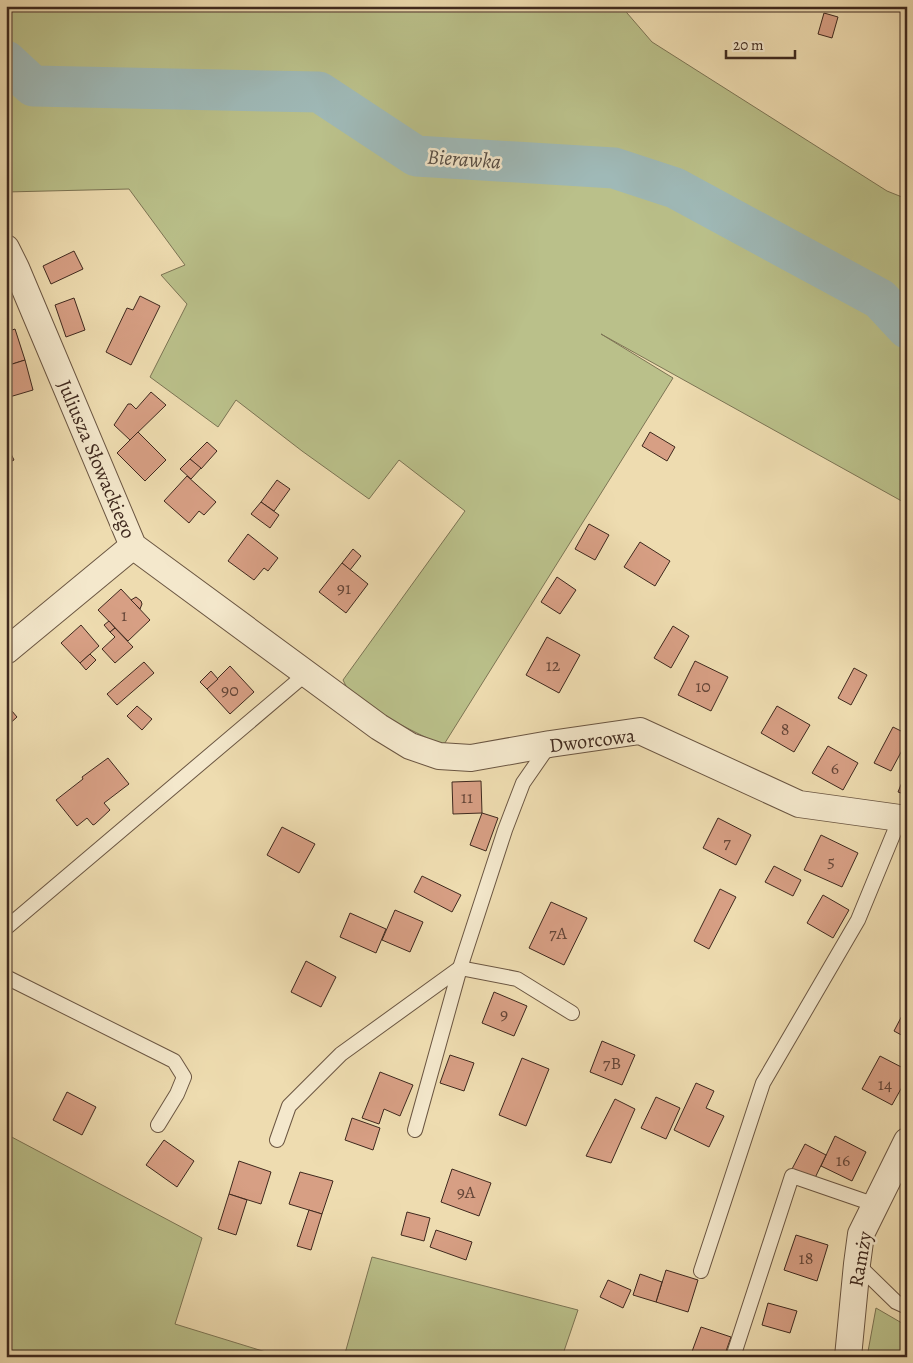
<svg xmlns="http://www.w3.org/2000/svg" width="913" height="1363" viewBox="0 0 913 1363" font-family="Alegreya,serif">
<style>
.green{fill:#bac08a;stroke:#7c7454}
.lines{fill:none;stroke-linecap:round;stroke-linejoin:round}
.river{stroke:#9fb9b7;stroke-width:41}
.building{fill:#d79f84;stroke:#3f291e}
.lane-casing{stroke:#6b5642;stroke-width:16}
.street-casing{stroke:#6b5642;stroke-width:28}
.lane{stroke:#f4e8cc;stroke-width:14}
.street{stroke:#f4e8cc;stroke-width:26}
.labels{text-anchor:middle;stroke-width:5;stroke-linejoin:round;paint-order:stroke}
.number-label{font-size:18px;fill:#654638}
.street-label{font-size:20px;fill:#3f291e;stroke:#f4e8cc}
.water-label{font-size:21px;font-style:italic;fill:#574d44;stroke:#f4e8cc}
</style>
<rect width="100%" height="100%" fill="#eedcb0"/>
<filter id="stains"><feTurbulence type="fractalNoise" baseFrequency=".004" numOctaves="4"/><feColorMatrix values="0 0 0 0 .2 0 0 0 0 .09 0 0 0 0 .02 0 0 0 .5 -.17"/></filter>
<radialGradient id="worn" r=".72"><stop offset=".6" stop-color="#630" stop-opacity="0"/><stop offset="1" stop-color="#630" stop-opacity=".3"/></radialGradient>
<g class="green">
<polygon points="6,6 621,6 652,42 887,191 907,199 907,321 873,289 759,230 678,183 623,166 573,161 618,176 662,194 872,305 907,343 907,504 601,334 673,378 443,746 399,724 350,694 343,680 465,511 399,460 369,499 302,451 236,400 218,427 150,377 187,304 161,275 185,265 129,189 6,192 6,70 33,96 175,106 137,74 40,74 6,43"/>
<polygon points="6,1134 202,1238 175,1324 282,1357 6,1357"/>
<polygon points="372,1257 578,1310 562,1357 344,1357"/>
<polygon points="876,1308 907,1326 907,1357 867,1357"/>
</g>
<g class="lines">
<polyline class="river" points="6,61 33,86 319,92 416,156 614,168 675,188 880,299 907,328"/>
</g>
<g class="building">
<polygon points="824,13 838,17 832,38 818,34"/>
<polygon points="74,251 83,269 51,284 43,266"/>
<polygon points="140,296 160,306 131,365 106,352 127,308 133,310"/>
<polygon points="74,298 85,330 66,337 55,305"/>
<polygon points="15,329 25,360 6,366 6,332"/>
<polygon points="25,360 33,390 6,398 6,366"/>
<polygon points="151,392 166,405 130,440 114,425 128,404 131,404 136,409"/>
<polygon points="138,432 166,460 145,481 117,453"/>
<polygon points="650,432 675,447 667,461 642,446"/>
<polygon points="207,442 217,451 201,469 190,459"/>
<polygon points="6,444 14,460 6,464"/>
<polygon points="190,459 201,468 191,479 180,469"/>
<polygon points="187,476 216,502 204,515 199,511 189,523 164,501"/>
<polygon points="277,480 290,489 274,511 261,502"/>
<polygon points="261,502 279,515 270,528 251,514"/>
<polygon points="589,524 609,535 595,560 575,549"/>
<polygon points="248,534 278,558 268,571 264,568 254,580 228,561"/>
<polygon points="640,542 670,561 655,586 624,567"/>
<polygon points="353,549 361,556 350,570 342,563"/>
<polygon points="342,563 368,584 346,613 319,592"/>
<polygon points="557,577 576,590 560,614 541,602"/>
<polygon points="121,589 150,620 128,641 98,610"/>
<polygon points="136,597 141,601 142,604 140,609 131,600"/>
<polygon points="109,621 115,628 110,632 104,625"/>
<polygon points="81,625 99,646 80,663 61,643"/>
<polygon points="673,626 689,636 671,668 654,658"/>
<polygon points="115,628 133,647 115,663 102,649 115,637 110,632"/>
<polygon points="547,637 580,655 559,693 526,675"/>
<polygon points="90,654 96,660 86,670 80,663"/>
<polygon points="695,661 728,677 711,711 678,695"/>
<polygon points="144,662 154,673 117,705 107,694"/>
<polygon points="230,666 254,692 230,714 207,689"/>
<polygon points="854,668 867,675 851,705 838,698"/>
<polygon points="211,671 218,679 207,689 200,682"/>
<polygon points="6,704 17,717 6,727"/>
<polygon points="137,706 152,719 142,730 127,716"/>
<polygon points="777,706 810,725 794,752 761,733"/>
<polygon points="893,727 907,734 907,741 891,771 874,763"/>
<polygon points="828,746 858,763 843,790 812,773"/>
<polygon points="108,758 129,784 104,803 110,810 95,824 93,825 87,818 77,826 56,800 83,779 82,777"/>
<polygon points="907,770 907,795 898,792"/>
<polygon points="481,781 482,813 453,814 452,782"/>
<polygon points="482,813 498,818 486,851 470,845"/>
<polygon points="718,818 751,835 736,865 703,848"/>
<polygon points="282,827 315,844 299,873 267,855"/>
<polygon points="821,835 858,853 842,887 804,870"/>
<polygon points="774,866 801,880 793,896 765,882"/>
<polygon points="422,876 461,895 452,912 414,892"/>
<polygon points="720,889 736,897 709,949 694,941"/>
<polygon points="823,895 849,910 833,938 807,923"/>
<polygon points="551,902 587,918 564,965 529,948"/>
<polygon points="395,910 423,922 410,952 382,940"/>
<polygon points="350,913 386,929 376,953 340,937"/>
<polygon points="306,961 336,977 321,1007 291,992"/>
<polygon points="494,992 527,1006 514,1036 482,1023"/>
<polygon points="907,1006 907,1038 894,1031"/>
<polygon points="602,1041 635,1055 622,1085 590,1072"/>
<polygon points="450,1055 474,1063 464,1091 440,1083"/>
<polygon points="880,1056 907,1070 907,1078 892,1105 862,1089"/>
<polygon points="522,1058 549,1069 526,1126 499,1115"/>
<polygon points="380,1072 413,1085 400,1116 384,1109 379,1124 362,1118"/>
<polygon points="696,1083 714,1091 706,1108 724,1116 709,1147 674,1130"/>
<polygon points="67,1092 96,1107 82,1135 53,1120"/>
<polygon points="656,1097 680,1108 666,1139 641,1128"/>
<polygon points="615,1099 635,1109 611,1163 586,1156"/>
<polygon points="352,1118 380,1128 373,1150 345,1140"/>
<polygon points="835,1136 866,1152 852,1181 821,1166"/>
<polygon points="164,1140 194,1161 177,1187 146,1165"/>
<polygon points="805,1144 826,1155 814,1180 792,1169"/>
<polygon points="239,1161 271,1172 261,1204 229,1194"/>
<polygon points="452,1169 491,1183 479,1216 441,1202"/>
<polygon points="300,1172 333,1181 322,1214 289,1204"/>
<polygon points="229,1194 247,1200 236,1235 218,1229"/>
<polygon points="309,1210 322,1214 311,1250 297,1246"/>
<polygon points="407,1212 430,1218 424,1241 401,1235"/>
<polygon points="436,1230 472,1242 466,1260 430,1247"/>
<polygon points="796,1235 828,1245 817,1281 784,1270"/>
<polygon points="666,1270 698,1280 688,1312 656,1302"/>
<polygon points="640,1274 662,1282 656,1302 633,1295"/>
<polygon points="608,1280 631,1290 623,1308 600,1297"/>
<polygon points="768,1303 797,1311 790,1333 762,1325"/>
<polygon points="701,1327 731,1337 724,1357 690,1357"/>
</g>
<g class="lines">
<defs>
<g id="lane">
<polyline points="6,928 307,673"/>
<polyline points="6,977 174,1061 184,1077 177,1094 158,1125"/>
<polyline points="415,1130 460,968 505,830 523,783 550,744"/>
<polyline points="277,1140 289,1106 341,1054 460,968 517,979 572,1013"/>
<polyline points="857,1264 896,1302 907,1307"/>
<polyline points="701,1271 763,1083 858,920 900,818"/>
<polyline points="733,1357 792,1176 876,1205"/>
</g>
<g id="street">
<polyline points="6,248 16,268 133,546 379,727 410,746 439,756 471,758 550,744 640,731 799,804 907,819"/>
<polyline points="6,651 133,546"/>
<polyline points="848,1357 857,1264 861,1234 907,1141"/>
</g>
</defs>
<use href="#lane" class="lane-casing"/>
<use href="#street" class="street-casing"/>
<use href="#lane" class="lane"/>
<use href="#street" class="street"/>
</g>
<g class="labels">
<g class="number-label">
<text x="344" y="594">91</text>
<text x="124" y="621">1</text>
<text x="553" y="671">12</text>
<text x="703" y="692">10</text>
<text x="230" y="696">90</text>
<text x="785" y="735">8</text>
<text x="835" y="774">6</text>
<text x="467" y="803">11</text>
<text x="727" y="848">7</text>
<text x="831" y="867">5</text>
<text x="558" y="939">7A</text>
<text x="504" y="1020">9</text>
<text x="612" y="1069">7B</text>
<text x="885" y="1090">14</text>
<text x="843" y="1166">16</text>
<text x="466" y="1198">9A</text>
<text x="806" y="1264">18</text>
</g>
<g class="street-label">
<text transform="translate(97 459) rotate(67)" y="7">Juliusza Słowackiego</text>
<text transform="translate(592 740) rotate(-7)" y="7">Dworcowa</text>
<text transform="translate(860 1259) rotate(-80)" y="7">Ramży</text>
</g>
<g class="water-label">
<text transform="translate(464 159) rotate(4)" y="7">Bierawka</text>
</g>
</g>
<rect width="913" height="1363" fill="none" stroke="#eedcb0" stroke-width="25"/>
<rect x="8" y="8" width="898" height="1348" fill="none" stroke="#3f291e" stroke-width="2.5"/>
<rect x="12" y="12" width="888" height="1338" fill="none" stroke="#3f291e"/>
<path d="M726 50v8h69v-8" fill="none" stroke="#3f291e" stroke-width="2.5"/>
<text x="733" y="50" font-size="15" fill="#3f291e" stroke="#f4e8cc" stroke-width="4" paint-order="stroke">20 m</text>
<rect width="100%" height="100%" filter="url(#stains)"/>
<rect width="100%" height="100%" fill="url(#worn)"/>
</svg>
